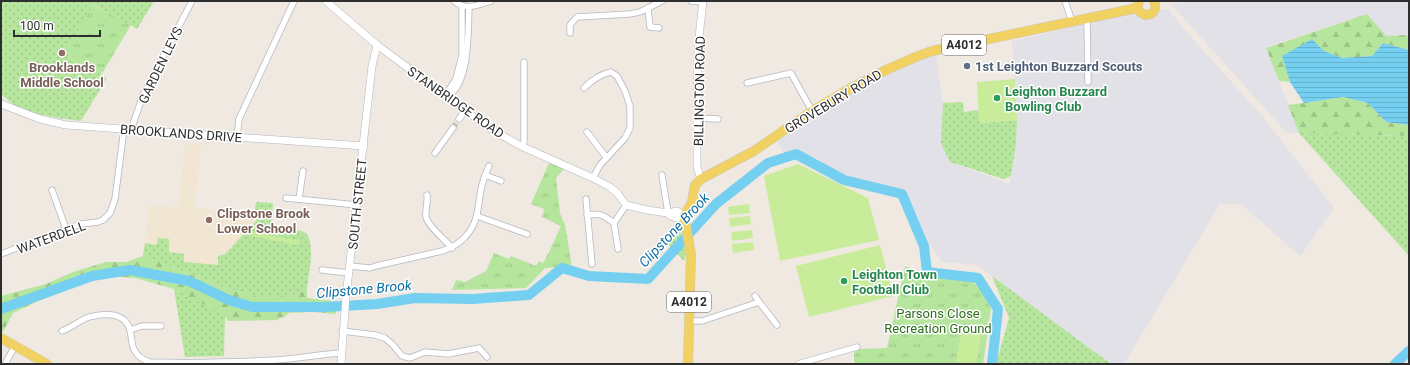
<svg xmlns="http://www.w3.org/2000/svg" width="1410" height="365" viewBox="0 0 1410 365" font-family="Roboto,sans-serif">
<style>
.industrial{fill:#e3e1e8}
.education{fill:#f0e6d1}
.grass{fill:url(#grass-dots)}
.forest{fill:url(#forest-firs)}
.park{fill:url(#park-tufts)}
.pitch{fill:#c9ec9a}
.water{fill:url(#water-rules)}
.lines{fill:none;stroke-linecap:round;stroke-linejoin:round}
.river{stroke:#75cff0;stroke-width:10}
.minor-tunnel{stroke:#c8c4bd;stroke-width:5.5;stroke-dasharray:5.5 3;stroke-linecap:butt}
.minor-casing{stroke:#b4b7c1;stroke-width:7}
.tertiary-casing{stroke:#b4b7c1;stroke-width:8}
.primary-casing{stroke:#c9c9c9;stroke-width:10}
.minor{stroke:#fff;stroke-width:5.5}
.tertiary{stroke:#fff;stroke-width:7}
.primary{stroke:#f2d163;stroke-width:9}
.education-dot{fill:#8d6e63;stroke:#fff;stroke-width:1.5}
.service-dot{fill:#5c6f8a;stroke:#fff;stroke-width:1.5}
.leisure-dot{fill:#2e9e5b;stroke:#fff;stroke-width:1.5}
.labels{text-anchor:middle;stroke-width:3;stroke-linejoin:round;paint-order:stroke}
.shield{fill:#fff;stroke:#6d6d6d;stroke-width:1}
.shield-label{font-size:12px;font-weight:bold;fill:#2e2e2e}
.street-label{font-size:13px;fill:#2e2e2e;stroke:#fff}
.service-label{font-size:13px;font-weight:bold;fill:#4e5e75;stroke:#fff;text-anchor:start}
.education-label{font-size:13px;font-weight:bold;fill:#785e54;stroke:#fff}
.leisure-label{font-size:13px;font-weight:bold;fill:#27864d;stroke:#fff;text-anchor:start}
.park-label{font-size:13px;fill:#2c6e1b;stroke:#fff}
.water-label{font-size:14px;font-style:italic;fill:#0d6fa3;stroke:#fff}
</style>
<defs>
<pattern id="grass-dots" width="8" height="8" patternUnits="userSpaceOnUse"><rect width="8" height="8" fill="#b6e59e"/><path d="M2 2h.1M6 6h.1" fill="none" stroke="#9dc588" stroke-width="1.8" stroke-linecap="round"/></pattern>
<pattern id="forest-firs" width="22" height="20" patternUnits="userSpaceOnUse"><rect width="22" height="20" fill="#b6e59e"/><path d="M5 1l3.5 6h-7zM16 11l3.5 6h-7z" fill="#9dc588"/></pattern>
<pattern id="park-tufts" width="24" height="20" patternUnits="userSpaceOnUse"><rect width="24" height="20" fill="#b6e59e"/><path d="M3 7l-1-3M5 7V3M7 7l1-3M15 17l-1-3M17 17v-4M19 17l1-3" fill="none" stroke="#9dc588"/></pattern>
<pattern id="water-rules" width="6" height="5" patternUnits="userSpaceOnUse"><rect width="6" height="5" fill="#75cff0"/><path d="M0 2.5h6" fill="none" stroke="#66b2ce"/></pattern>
</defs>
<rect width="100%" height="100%" fill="#efe9e1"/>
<g class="industrial">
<polygon points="1188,1 1409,1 1409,35 1386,36 1367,14 1266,47 1299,133 1287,133 1171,4"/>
<polygon points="1168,9 1184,29 1263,117 1334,208 1300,256 1241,204 1220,204 1124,364 1111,364 977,265 942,262 929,243 918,217 911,203 903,194 892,187 881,184 854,183 843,178 820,160 808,155 798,153 784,153 777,141 781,136 849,92 889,71 936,54 943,103 941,143 950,162 1010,184 1016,144 1017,120 1012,41 1061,30 1090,21"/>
</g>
<polygon class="education" points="191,143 201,144 195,208 254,214 256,202 273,203 271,226 304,231 309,237 311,249 307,289 143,256 149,206 178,207 185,145 191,146"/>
<g class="grass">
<polygon points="1,1 154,1 137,29 94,5 64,54 107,78 81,121 58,118 20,110 1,94"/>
<polygon points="963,102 964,112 978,110 980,123 1017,120 1016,144 1011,176 1004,179 950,162 941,143 943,103"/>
<polygon points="1299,133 1409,136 1409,256"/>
<path d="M256,202L273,203L271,226C278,227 299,229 304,232C317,240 308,276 307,289L295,294L278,297H259L226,288L143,256L145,243L157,245L158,238L169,239V252L184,254V262L218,265V256L225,254L256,221V215L254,214Z"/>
<path d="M679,229C683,239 689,250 684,261L668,244Z"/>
<polygon points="992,276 1111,364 996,364 1009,318"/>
<polygon points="174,289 225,315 224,356 185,357"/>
</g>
<g class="forest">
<polygon points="1367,14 1386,36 1409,35 1409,50 1383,43 1372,56 1342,58 1324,51 1282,56 1290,82 1279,81 1266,48"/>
<polygon points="1343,97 1368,103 1386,122 1409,125 1409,136 1299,133 1288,105 1304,103"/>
<polygon points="143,256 226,288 259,297 278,297 295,294 307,289 307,298 337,301 336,314 311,312 289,313 284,317 276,320 228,321 224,315 174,289 135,278 108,276 81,284 38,301 13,313 3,332 1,331 1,296 46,284 73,272 106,262 126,262"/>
</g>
<g class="park">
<polygon points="93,5 131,25 101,75 64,54"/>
<polygon points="549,163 564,169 556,178 560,213 565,225 572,267 545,268 526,288 452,290 456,280 465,282 486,271 494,253 509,259 511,256 536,266 539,261 543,263 549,252 561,226 542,217 544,209 531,204"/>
<polygon points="905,266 925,274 972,281 984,293 991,309 983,364 854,364 854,353 858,349 887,348"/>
</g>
<g class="pitch">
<polygon points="1015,79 1017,120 979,123 977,82"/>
<polygon points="798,164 868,198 879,240 780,261 764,176"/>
<polygon points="749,204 750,213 729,215 728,207"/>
<polygon points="750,216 751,224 730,227 729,218"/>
<polygon points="752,230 753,238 732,241 731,232"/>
<polygon points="252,232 300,241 298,245 252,236"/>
<polygon points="753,242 754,250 733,253 732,244"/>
<polygon points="880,245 893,296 809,317 796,266"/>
<polygon points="961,332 981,335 976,364 956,361"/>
</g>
<polygon class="water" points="1312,39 1324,51 1342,58 1372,56 1383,43 1409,50 1409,125 1386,122 1368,103 1343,97 1304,103 1290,82 1282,56"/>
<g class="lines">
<g class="river">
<polyline points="1,309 92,276 130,270 189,281 229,300 252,307 325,307 377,304 415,298 473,299 529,295 562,268 589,276 648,279 716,204 768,163 796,154 844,180 902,194 924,246 927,272 978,278 998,309 992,364"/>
<polyline points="1395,364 1409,351"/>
</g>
<polyline class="minor-tunnel" points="453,128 459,119"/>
<defs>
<g id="minor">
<path d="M454,1C465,11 478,5 491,1"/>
<polyline points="691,1 703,2"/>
<polyline points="1065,1 1072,21"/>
<path d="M462,6V55L456,79L448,91V96C470,83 468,30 469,7"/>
<polyline points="648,8 650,27 659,28"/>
<polyline points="1087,18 1088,82"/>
<polyline points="570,33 570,25 577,17 629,14 640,12 662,1"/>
<polyline points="747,83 791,73 812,111"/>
<path d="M584,88C592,80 600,74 611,72L617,76L625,91L630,106V128L625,138L600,165L593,178"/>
<polyline points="697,118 718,119"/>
<polyline points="459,119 465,111"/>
<polyline points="131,130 143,95 192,1"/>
<polyline points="587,132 606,157"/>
<polyline points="237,138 239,119 294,1"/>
<polyline points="523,147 524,141 524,62"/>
<polyline points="435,153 453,128"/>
<polyline points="485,175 501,181"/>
<polyline points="662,175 668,213"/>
<polyline points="52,190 66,229"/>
<path d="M427,195C428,202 425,211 426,217C428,226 445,240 452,248"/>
<polyline points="286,198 357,205"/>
<polyline points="299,199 303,171"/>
<polyline points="586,199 592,264"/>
<path d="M587,215C601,213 603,215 614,223L626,205"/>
<polyline points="477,216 527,234"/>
<polyline points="614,223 618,249"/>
<polyline points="1,254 66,229 81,224 98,222 103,220 110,213 115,199 124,129"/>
<path d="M350,266L370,268L376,266L442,251C459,246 473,233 477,214C479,206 479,198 481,190C482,182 486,173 489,166"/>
<polyline points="322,270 349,273"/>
<polyline points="755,296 759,302"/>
<polyline points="688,321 702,321 759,302 777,325"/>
<polyline points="130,330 142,326 161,326"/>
<path d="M62,331C71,328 80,320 89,317C105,313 125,312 130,330C132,337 131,346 135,351C138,357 144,360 149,362C192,363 235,362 277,360C298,359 319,354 341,353"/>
<polyline points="342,331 375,335 385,338 393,345 402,356 410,358 425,352 448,354 479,348 487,357"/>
<polyline points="5,364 15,346"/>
<polyline points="798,364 857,347"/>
</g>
<g id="tertiary">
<polyline points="326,1 377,45 492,130 523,147 593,178 610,187 618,194 626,205 647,210 668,213 669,215 676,218 684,216"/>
<polyline points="1,104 40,119 66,125 364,146"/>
<polyline points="701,179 697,167 697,118 698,46 703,1"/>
<polyline points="668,213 677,211 684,216"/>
<polyline points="341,364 346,297 372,66 377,45"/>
</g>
<g id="primary">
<path d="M1139,1L1137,8L1140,12L1145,15C1154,15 1157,9 1154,1"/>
<polyline points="1,338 47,364"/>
<polyline points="688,364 691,254 684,216 692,202 695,185 701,179 754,151 812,111 851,88 888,69 918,56 932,51 1137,8"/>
</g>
</defs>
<use href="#minor" class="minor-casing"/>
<use href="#tertiary" class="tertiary-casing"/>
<use href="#primary" class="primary-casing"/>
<use href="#minor" class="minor"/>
<use href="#tertiary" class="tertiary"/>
<use href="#primary" class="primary"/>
</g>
<g class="education-dot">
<circle cx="62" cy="53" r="4"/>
<circle cx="209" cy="220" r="4"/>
</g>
<circle class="service-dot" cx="967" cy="66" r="4"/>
<g class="leisure-dot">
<circle cx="997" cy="98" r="4"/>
<circle cx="844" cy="281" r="4"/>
</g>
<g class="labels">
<g class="shield">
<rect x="942" y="35" width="44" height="20" rx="3"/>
<rect x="667" y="292" width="44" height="20" rx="3"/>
</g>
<g class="shield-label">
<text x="964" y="49">A4012</text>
<text x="689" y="306">A4012</text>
</g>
<g class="street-label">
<text transform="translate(160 65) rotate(-64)" y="5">GARDEN LEYS</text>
<text transform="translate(699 91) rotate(-89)" y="5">BILLINGTON ROAD</text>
<text transform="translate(833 101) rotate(-31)" y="5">GROVEBURY ROAD</text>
<text transform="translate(456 102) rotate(35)" y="5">STANBRIDGE ROAD</text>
<text transform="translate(181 133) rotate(4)" y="5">BROOKLANDS DRIVE</text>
<text transform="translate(357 204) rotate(-84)" y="5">SOUTH STREET</text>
<text transform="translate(51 237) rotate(-20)" y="5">WATERDELL</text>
</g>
<g class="service-label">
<text x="975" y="71">1st Leighton Buzzard Scouts</text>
</g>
<g class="education-label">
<text x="62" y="72">Brooklands<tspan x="62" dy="15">Middle School</tspan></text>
<text x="217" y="218" text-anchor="start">Clipstone Brook<tspan x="217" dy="15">Lower School</tspan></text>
</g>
<g class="leisure-label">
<text x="1005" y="96">Leighton Buzzard<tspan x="1005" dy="15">Bowling Club</tspan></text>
<text x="852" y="279">Leighton Town<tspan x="852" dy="15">Football Club</tspan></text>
</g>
<g class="park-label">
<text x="938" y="318">Parsons Close<tspan x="938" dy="15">Recreation Ground</tspan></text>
</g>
<g class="water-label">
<text transform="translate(674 230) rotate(-47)" y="5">Clipstone Brook</text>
<text transform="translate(364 289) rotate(-5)" y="5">Clipstone Brook</text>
</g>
</g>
<rect width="1410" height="365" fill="none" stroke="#2e2e2e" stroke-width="4"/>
<path d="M14 30v6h86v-6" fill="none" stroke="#2e2e2e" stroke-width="2"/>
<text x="20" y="30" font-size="12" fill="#2e2e2e" stroke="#ffffff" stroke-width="3" paint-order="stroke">100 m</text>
</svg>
